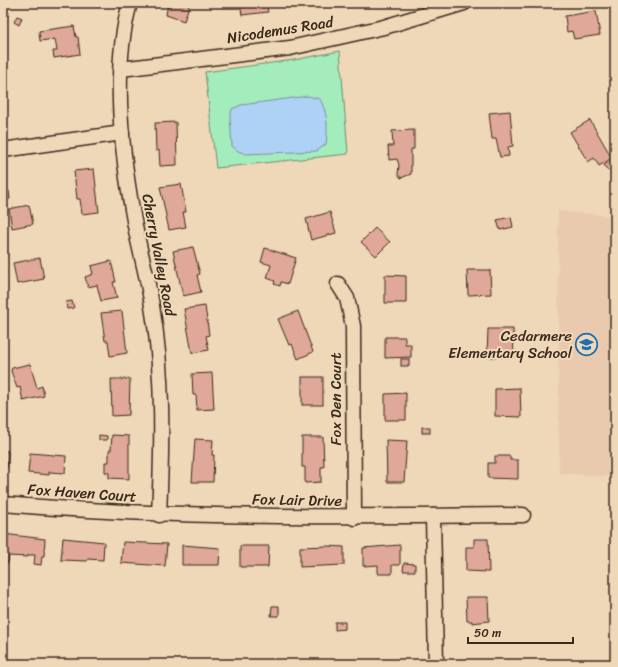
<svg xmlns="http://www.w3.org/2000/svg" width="618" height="667" viewBox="0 0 618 667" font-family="Sriracha,sans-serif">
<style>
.built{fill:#eacaae}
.green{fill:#a3edbc;stroke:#6f8c6d}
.water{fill:#add2f6;stroke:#7f8fa0}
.building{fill:#e0a898;stroke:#3b2a1e}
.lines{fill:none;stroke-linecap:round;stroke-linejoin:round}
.minor-casing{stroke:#3b2a1e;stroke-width:17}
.minor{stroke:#efd8b8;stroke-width:14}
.labels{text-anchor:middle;stroke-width:4;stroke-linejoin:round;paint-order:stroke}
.street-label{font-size:15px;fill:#3b2a1e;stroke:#efd8b8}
.poi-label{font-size:15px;fill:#3b2a1e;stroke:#efd8b8;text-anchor:end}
</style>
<rect width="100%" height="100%" fill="#efd8b8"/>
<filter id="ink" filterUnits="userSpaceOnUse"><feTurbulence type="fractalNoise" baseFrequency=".025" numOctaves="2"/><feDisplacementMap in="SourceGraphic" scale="8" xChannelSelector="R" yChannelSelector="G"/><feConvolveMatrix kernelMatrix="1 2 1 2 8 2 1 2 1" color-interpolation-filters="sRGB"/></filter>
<g filter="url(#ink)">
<polygon class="built" points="558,211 615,216 615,477 559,473"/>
<polygon class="green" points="340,51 348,154 216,168 205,72 294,60"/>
<path class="water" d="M308,96L320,99C328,114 328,127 326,144L317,151L246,154L238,151L232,146L230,117L232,109L241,105Z"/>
<g class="building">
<polygon points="168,3 190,3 184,21 166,15"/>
<polygon points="240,3 266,3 268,12 242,15"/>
<polygon points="289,3 316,3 290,7"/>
<polygon points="3,10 9,13 3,25"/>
<polygon points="596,11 600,35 574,39 572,31 567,32 565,16"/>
<polygon points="17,16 22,18 19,25 14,22"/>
<polygon points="74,26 76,37 78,37 80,54 54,58 53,51 57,51 55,39 40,41 39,31"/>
<polygon points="510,111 513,146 508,147 509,156 500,157 496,139 492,139 489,113"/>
<polygon points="590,120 612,158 599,166 594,158 588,162 570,132"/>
<polygon points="176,122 177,165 160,166 159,150 156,151 155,123"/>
<polygon points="414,130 414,149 411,149 411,174 401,178 398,174 399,165 397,159 389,160 388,146 393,146 392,131"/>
<polygon points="614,159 615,167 608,171 604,165"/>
<polygon points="94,169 99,212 82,214 80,199 77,199 74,171"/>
<polygon points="181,184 186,212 183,212 186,227 169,230 160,187"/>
<polygon points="9,191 10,199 4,200 3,192"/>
<polygon points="29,205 33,224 12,228 9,209"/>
<polygon points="330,212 336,233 311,240 306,219"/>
<polygon points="511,217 513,227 500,230 497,220"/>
<polygon points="375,228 390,242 376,256 361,242"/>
<polygon points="193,247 200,274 197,275 201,292 183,296 173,251"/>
<polygon points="265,248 296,258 288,284 281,282 280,286 274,284 275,281 267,278 271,265 261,262"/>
<polygon points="40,258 44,279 17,284 13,263"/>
<polygon points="111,261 116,282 113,282 117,298 101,301 97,285 88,287 85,277 93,274 91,266"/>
<polygon points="467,270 490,270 491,294 468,295"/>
<polygon points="385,275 406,276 406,303 385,303"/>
<polygon points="72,301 74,308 67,309 66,302"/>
<polygon points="205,306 209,335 206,336 209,350 192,353 184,309"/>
<polygon points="122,311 127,353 110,356 108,341 105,341 101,313"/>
<polygon points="298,311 313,352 298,359 292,344 289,345 278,319"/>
<polygon points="488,329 513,329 514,357 487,357"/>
<polygon points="385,337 405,337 405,344 411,344 411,357 385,358"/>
<rect x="401" y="359" width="8" height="7"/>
<polygon points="30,364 37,388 42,386 44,396 23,401 20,387 17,388 11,371 12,368"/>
<polygon points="212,373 214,409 197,410 196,395 193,395 192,374"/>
<rect x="302" y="377" width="21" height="28"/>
<polygon points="111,379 130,379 129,415 112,416"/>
<polygon points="520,388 521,417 495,416 495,389"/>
<polygon points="406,393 406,420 385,420 385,394"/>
<rect x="422" y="427" width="8" height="6"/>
<polygon points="99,435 107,436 107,440 99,440"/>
<polygon points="112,435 129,436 129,479 109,478 109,473 105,472 105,462 109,462 109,450 111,450"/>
<polygon points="302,437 323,437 324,467 321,467 321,482 305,483 305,467 302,467"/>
<polygon points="195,439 213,440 212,455 214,455 213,482 192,482"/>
<polygon points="386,440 407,441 404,482 387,482"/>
<polygon points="3,451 8,451 7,468 3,468"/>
<polygon points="30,453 66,456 65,473 49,472 49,475 28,473"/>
<polygon points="495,456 510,456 510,460 518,460 518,479 488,478 488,463 495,463"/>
<polygon points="3,534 45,539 44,556 42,556 41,565 34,564 35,555 28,555 28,557 9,556 8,563 3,563"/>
<polygon points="63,538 104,542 103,560 88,559 87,561 61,560"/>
<polygon points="474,539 488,539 489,572 466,571 466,547 474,547"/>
<polygon points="123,542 167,544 165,566 121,563"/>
<polygon points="182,545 220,548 219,565 182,565"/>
<polygon points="400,545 400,565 392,565 392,574 378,574 378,565 363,566 363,548"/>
<polygon points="240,546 269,546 268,567 240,567"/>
<polygon points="327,546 344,547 344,565 300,567 300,547"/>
<polygon points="404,563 415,564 415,571 403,571"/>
<polygon points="466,597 488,597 489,621 472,623 472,621 467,621"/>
<polygon points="272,606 279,606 279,616 271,616"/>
<polygon points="335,622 345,622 345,629 335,630"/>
</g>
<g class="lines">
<defs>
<g id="minor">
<path d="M130,3C111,71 122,157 135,226C140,252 148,279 152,306C164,375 162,445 159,515"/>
<polyline points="121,69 290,48 384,27 464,3"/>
<polyline points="3,150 122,133"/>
<polyline points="338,284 347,298 353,326 354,518"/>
<path d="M3,504C176,519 349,517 523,515"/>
<polyline points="433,516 436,664"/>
</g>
</defs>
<use href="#minor" class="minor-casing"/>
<use href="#minor" class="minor"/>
</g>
</g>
<defs>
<symbol id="school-ring" viewBox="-11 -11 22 22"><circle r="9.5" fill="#efd8b8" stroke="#1f6fb2" stroke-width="1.5"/><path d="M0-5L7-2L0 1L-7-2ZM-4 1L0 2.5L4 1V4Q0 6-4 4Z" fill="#1f6fb2"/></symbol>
</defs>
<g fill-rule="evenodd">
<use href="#school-ring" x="574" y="332" width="25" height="25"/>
</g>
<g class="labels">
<g class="street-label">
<text transform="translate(280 30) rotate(-9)" y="5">Nicodemus Road</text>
<text transform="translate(159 255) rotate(79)" y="5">Cherry Valley Road</text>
<text transform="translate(336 399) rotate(-90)" y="5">Fox Den Court</text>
<text transform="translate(82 493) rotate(4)" y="5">Fox Haven Court</text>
<text transform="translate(297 500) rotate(1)" y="5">Fox Lair Drive</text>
</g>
<g class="poi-label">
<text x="572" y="341">Cedarmere<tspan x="572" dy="17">Elementary School</tspan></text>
</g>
</g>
<rect width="618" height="667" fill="none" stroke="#efd8b8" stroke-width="16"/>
<rect x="8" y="8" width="602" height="651" fill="none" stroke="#3b2a1e" stroke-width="1.5" filter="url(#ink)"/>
<path d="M468 637v6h105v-6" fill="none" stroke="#3b2a1e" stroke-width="2"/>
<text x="474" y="637" font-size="12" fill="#3b2a1e" stroke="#efd8b8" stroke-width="3" paint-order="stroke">50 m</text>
</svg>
